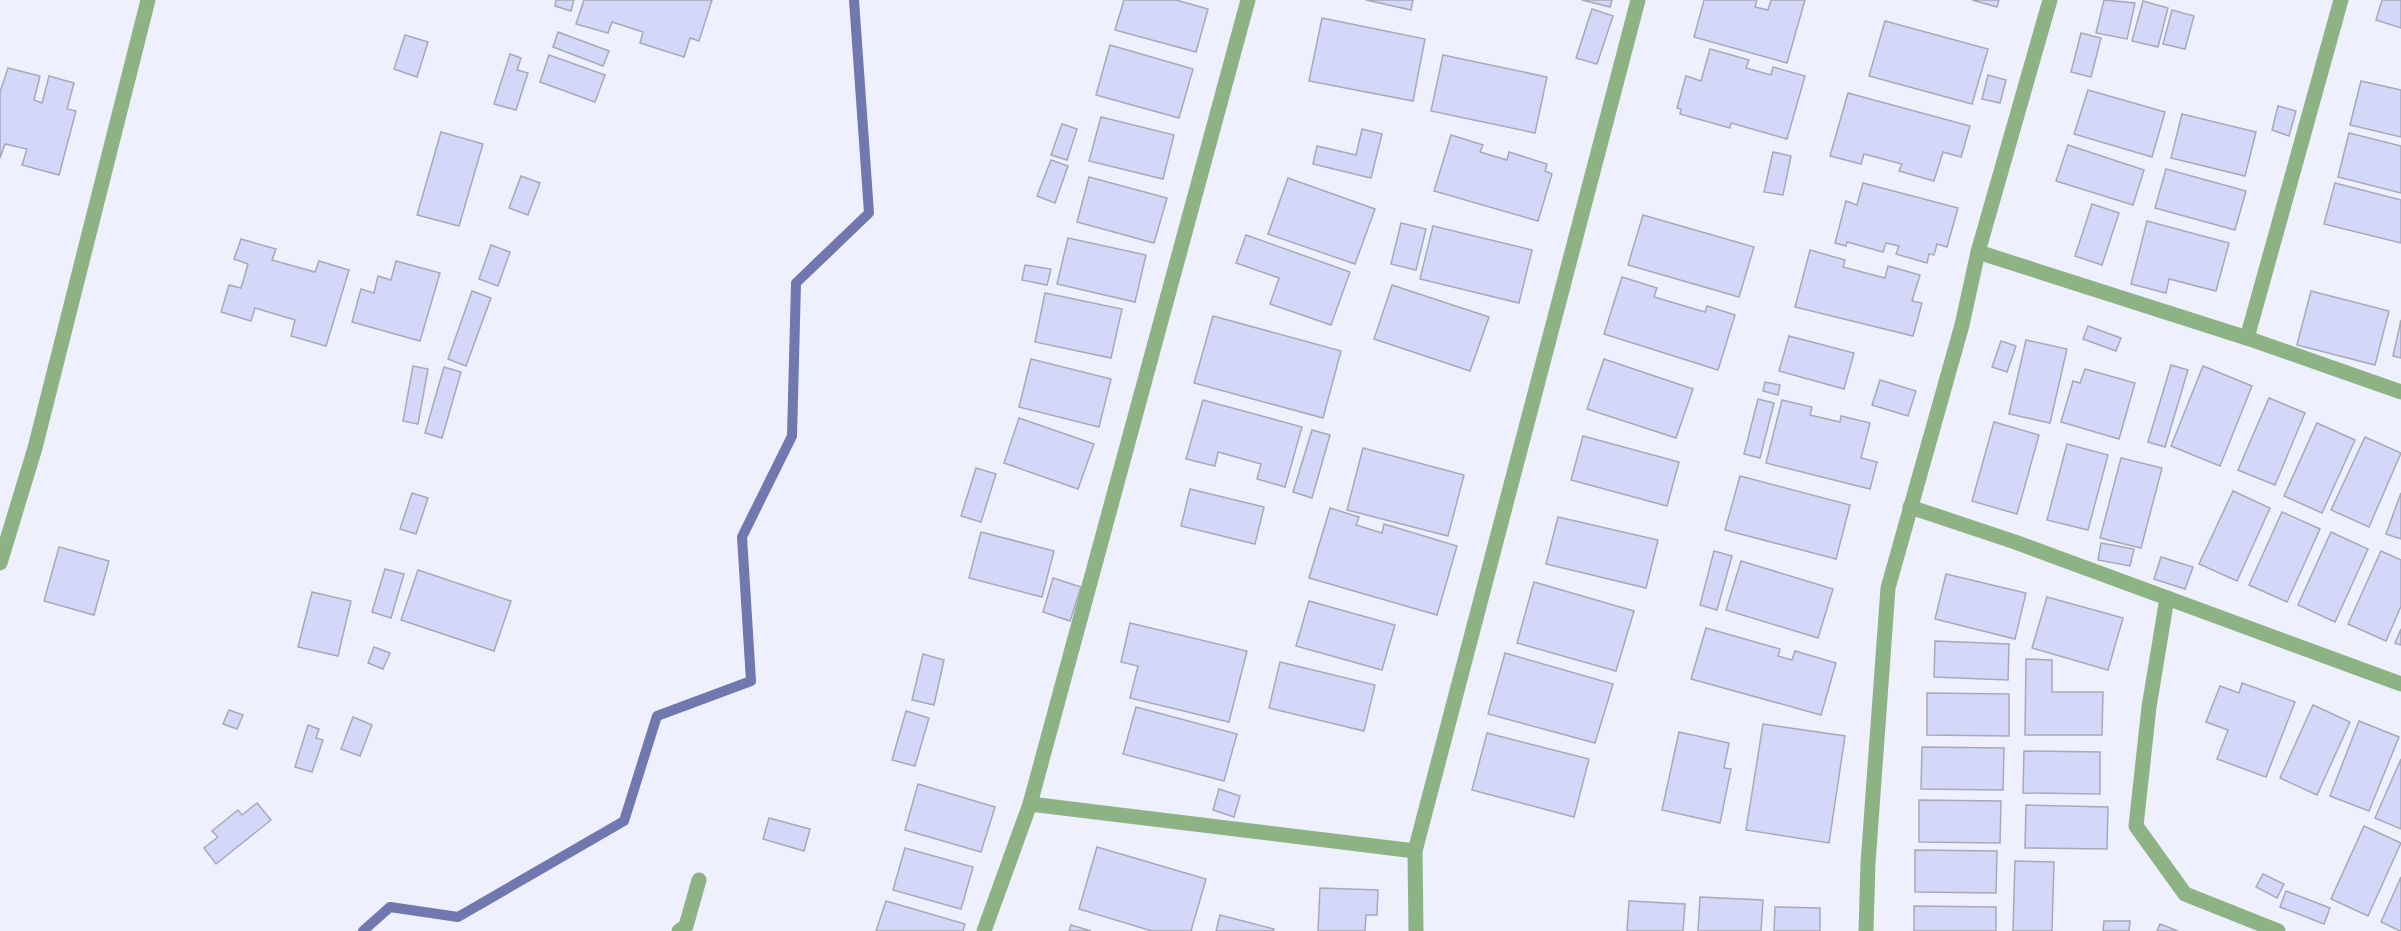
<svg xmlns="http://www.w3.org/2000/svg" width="2401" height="931" viewBox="0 0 2401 931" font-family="'DejaVu Sans',sans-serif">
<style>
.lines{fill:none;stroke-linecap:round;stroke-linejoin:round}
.stream{stroke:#7177af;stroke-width:10}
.building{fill:#d3d8f9;stroke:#a7a9b9;stroke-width:1.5}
.lane{stroke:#8db283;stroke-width:15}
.street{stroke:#8db283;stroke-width:15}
</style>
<rect width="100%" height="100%" fill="#eef0fe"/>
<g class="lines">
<polyline class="stream" points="363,931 390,907 458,917 624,821 657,716 751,681 742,537 792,436 796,283 869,213 854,0"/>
</g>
<g class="building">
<polygon points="556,0 574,0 571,11 555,6"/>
<polygon points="584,0 712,0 699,41 690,38 684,57 640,43 643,32 612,22 608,33 576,24"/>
<polygon points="1124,0 1176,0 1208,9 1196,52 1115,30"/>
<polygon points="1366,0 1413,0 1411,10"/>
<polygon points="1582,0 1612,0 1610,7"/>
<polygon points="1704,0 1757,0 1755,7 1768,10 1771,0 1805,0 1787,63 1694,37"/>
<polygon points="1972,0 1999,0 1997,7"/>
<polygon points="2104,0 2135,3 2127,39 2096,33"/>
<polygon points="2382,0 2401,0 2401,28 2376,20"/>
<polygon points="2143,1 2168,8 2158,47 2132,41"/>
<polygon points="1592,9 1613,16 1597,64 1576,58"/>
<polygon points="2172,10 2194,16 2185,49 2163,44"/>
<polygon points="1322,18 1425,39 1413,101 1309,81"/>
<polygon points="1885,21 1988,49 1972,104 1869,76"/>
<polygon points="558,32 609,51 603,66 553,47"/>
<polygon points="2081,33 2101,38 2091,77 2071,72"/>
<polygon points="405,35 428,42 417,77 394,69"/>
<polygon points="1110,45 1193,69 1179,118 1096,95"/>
<polygon points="1710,49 1749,60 1746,68 1771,75 1773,67 1805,76 1787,139 1731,123 1730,128 1680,114 1681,109 1677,108 1686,76 1701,81"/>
<polygon points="510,54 521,58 517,70 528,73 516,110 494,104"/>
<polygon points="549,55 605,75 595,102 540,82"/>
<polygon points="1443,55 1547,77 1535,133 1431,111"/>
<polygon points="8,68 40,76 34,100 42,103 49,76 74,83 67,109 76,111 59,175 22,165 27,149 5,144 0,158 0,92"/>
<polygon points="1988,75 2006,80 2000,103 1982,99"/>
<polygon points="2361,81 2401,90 2401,137 2350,125"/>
<polygon points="2088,90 2165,112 2152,157 2074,134"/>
<polygon points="1848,93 1970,126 1961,157 1943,152 1934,181 1899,171 1902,164 1864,154 1861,164 1830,156"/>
<polygon points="2278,106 2296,111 2289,136 2272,130"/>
<polygon points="2182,114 2256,132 2245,176 2171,158"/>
<polygon points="1101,117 1174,135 1163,179 1089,161"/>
<polygon points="1062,124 1077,129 1067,160 1051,155"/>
<polygon points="1362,129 1382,134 1371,178 1313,164 1317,146 1356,155"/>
<polygon points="441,132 483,144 459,226 417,215"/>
<polygon points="2349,133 2401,146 2401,193 2338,177"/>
<polygon points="1451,135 1483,145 1480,152 1507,160 1509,152 1547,164 1545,171 1552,174 1538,221 1434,191"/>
<polygon points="2068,145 2144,170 2133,205 2056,181"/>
<polygon points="1773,152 1791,156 1783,195 1764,192"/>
<polygon points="1051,160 1068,166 1055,203 1037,196"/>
<polygon points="2166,169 2246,191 2235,230 2155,208"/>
<polygon points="521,176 540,183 528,215 509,208"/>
<polygon points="1089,177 1167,198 1154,243 1077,222"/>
<polygon points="1288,178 1375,209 1355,264 1268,234"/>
<polygon points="1863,183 1958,208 1947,247 1937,244 1934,255 1929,254 1927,263 1896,254 1899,246 1886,243 1883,252 1847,242 1846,246 1835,243 1846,201 1857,205"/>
<polygon points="2335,183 2401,200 2401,243 2324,224"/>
<polygon points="2092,204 2119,213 2102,265 2075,256"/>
<polygon points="1643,215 1754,247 1739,297 1628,265"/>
<polygon points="2147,221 2229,243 2216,291 2169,279 2166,293 2131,284"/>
<polygon points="1401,223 1426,229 1416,270 1391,264"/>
<polygon points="1433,226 1532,250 1519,303 1420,279"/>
<polygon points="1246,235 1350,272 1331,325 1270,304 1279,278 1236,263"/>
<polygon points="1068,238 1146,255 1135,302 1057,284"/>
<polygon points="241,239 276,249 272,260 315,272 319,261 349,270 326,346 291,336 295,320 255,308 251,321 221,312 229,285 241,288 248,264 234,259"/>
<polygon points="491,245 510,252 498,286 479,279"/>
<polygon points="1810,250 1845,260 1843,267 1885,278 1888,266 1920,275 1912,301 1922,303 1913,336 1795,307"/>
<polygon points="396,261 440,273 420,341 352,322 361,289 374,293 378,276 391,280"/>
<polygon points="1025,265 1051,269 1047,285 1022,280"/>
<polygon points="1622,277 1657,288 1654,297 1705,312 1707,306 1735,315 1718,370 1604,334"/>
<polygon points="1392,285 1489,317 1470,371 1374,339"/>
<polygon points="472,291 491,298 466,366 448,359"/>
<polygon points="2311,291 2389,311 2375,365 2297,345"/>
<polygon points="1045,293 1122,309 1111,358 1035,342"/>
<polygon points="1213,316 1341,351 1323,418 1194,383"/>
<polygon points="2401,320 2401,358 2393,356"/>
<polygon points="2088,326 2121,338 2116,351 2083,339"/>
<polygon points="1789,336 1854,353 1844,389 1779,371"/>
<polygon points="2026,340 2067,349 2050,423 2009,414"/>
<polygon points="2001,341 2016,346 2007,372 1992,367"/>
<polygon points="1031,359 1111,379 1099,427 1019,407"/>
<polygon points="1604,359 1693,389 1676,438 1587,409"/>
<polygon points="2171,365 2188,370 2165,447 2148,442"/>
<polygon points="413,366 428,369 418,424 403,421"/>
<polygon points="2203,366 2252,386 2220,466 2171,446"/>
<polygon points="444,367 461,372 442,438 425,433"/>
<polygon points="2085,369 2135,383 2119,439 2061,422 2073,381 2080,383"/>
<polygon points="1880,380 1916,391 1908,416 1872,405"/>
<polygon points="1765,382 1780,385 1778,395 1763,391"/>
<polygon points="2269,398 2305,413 2275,485 2238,470"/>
<polygon points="1758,399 1774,403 1760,458 1744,454"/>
<polygon points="1203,400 1302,427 1285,487 1257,479 1261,464 1218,452 1215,466 1186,459"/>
<polygon points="1782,400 1812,407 1810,415 1840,422 1841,416 1870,423 1861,458 1877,462 1870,489 1766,463"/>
<polygon points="1019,418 1094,444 1078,489 1004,463"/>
<polygon points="1994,422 2039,435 2017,514 1972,501"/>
<polygon points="2317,423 2355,440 2322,513 2284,496"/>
<polygon points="1312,430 1330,435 1312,498 1293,492"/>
<polygon points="1583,436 1679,462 1667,506 1571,480"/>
<polygon points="2365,437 2401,453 2369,527 2331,510"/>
<polygon points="2067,444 2108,455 2088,530 2047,520"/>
<polygon points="1363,448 1464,475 1448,536 1347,510"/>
<polygon points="2121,458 2162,468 2141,548 2100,538"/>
<polygon points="976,468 996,474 981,522 961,516"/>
<polygon points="1740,476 1850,505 1836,559 1725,530"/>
<polygon points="1190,489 1264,507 1255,544 1181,526"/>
<polygon points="2233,491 2270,508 2237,581 2199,564"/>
<polygon points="412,493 428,498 416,534 400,529"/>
<polygon points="2401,493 2401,539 2386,534"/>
<polygon points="1330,508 1359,517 1356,525 1382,533 1384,524 1457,546 1437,615 1309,578"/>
<polygon points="2282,512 2320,529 2287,602 2249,585"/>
<polygon points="1558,517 1658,540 1646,588 1546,564"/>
<polygon points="981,532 1054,551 1042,597 969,578"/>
<polygon points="2331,532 2368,549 2335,622 2298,605"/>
<polygon points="2101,543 2134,549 2130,566 2098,560"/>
<polygon points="59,547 109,561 94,615 44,601"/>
<polygon points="1714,551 1732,556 1717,610 1700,605"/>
<polygon points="2381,551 2401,560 2401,606 2386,641 2348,624"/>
<polygon points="2161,557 2193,567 2185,589 2154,579"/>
<polygon points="1741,561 1833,589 1818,638 1726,610"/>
<polygon points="385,569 404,574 391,618 372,612"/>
<polygon points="418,570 511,601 494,651 401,620"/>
<polygon points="1946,574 2026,593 2015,639 1935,619"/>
<polygon points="1053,578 1081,587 1070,621 1043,612"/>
<polygon points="1534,582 1634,611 1616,671 1517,643"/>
<polygon points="312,592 351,601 338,656 298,647"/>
<polygon points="2047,597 2123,618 2108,670 2032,648"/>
<polygon points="1309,601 1395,625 1382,670 1296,646"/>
<polygon points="1130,623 1247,651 1229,722 1130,698 1138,666 1121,662"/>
<polygon points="1706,628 1780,649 1778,656 1792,660 1795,651 1836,663 1821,715 1691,679"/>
<polygon points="2401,629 2401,645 2395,643"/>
<polygon points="1935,641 2009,644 2008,680 1934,677"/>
<polygon points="374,647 390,653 383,669 368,663"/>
<polygon points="1505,653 1613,684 1595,743 1488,714"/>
<polygon points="923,654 944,660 934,705 912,700"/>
<polygon points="2026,659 2052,660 2052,692 2103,692 2102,735 2025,735"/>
<polygon points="1280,662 1375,685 1364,731 1269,708"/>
<polygon points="2242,683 2295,702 2266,777 2217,759 2228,730 2206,722 2220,686 2239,693"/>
<polygon points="1927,693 2009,694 2009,736 1927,735"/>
<polygon points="2313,705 2350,722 2317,795 2280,778"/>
<polygon points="1136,707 1237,734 1224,781 1123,754"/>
<polygon points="229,710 243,715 237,729 223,724"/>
<polygon points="906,711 929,718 915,766 892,760"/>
<polygon points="353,717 372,725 360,756 341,749"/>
<polygon points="2359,721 2399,737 2369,811 2330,796"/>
<polygon points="1763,724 1845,736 1829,843 1746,830"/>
<polygon points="308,725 319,729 316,738 323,740 312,772 295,767"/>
<polygon points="1679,732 1729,743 1724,768 1731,769 1720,823 1662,810"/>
<polygon points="1487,733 1589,759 1574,817 1472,790"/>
<polygon points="1922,747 2004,748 2003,790 1921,789"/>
<polygon points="2024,751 2100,752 2100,794 2023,793"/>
<polygon points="2401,759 2401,829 2375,818"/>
<polygon points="918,784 995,807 981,852 905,830"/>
<polygon points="1219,789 1240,796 1234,817 1213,810"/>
<polygon points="1919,800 2001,801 2000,843 1919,842"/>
<polygon points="257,803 271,820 216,864 204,848 218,837 212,831 238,810 242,815"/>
<polygon points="2026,805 2108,807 2107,849 2025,848"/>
<polygon points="769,818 810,829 804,851 763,839"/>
<polygon points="2364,826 2401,843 2368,916 2331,899"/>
<polygon points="1097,847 1206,879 1191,931 1152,931 1079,909"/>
<polygon points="905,848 973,867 961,909 893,890"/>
<polygon points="1915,850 1997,851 1996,893 1915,892"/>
<polygon points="2015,861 2054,862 2052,931 2013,931"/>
<polygon points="2263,874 2284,884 2277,898 2256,887"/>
<polygon points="2401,877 2401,931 2400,931 2381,922"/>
<polygon points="1320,888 1378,890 1377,915 1366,915 1365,931 1318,931"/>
<polygon points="2286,891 2330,908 2324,924 2280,907"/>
<polygon points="1700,897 1763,900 1761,931 1698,931"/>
<polygon points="886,901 965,924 963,931 876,931"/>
<polygon points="1629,901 1685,904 1683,931 1627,931"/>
<polygon points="1914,906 1996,907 1996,931 1914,931"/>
<polygon points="1775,907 1820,908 1820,931 1774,931"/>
<polygon points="1220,915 1274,929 1273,931 1216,931"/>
<polygon points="2104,921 2130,921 2129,931 2103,931"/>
<polygon points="2160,924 2178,931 2157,931"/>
<polygon points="1071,925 1091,931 1069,931"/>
</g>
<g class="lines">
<g class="lane">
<polyline points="0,563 35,448 148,0"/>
<polyline points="2167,598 2149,707 2136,826 2185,894 2278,931"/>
</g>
<g class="street">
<polyline points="1978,252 2247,338 2401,392"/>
<polyline points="2247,338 2341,0"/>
<polyline points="1910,507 2015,542 2401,684"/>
<polyline points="1030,804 1415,851"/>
<polyline points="679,931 686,926 699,880"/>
<polyline points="984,931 1030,804 1248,0"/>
<polyline points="1416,931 1415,851 1638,0"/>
<polyline points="1866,931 1868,863 1888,588 1962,325 1978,252 2050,0"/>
</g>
</g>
</svg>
